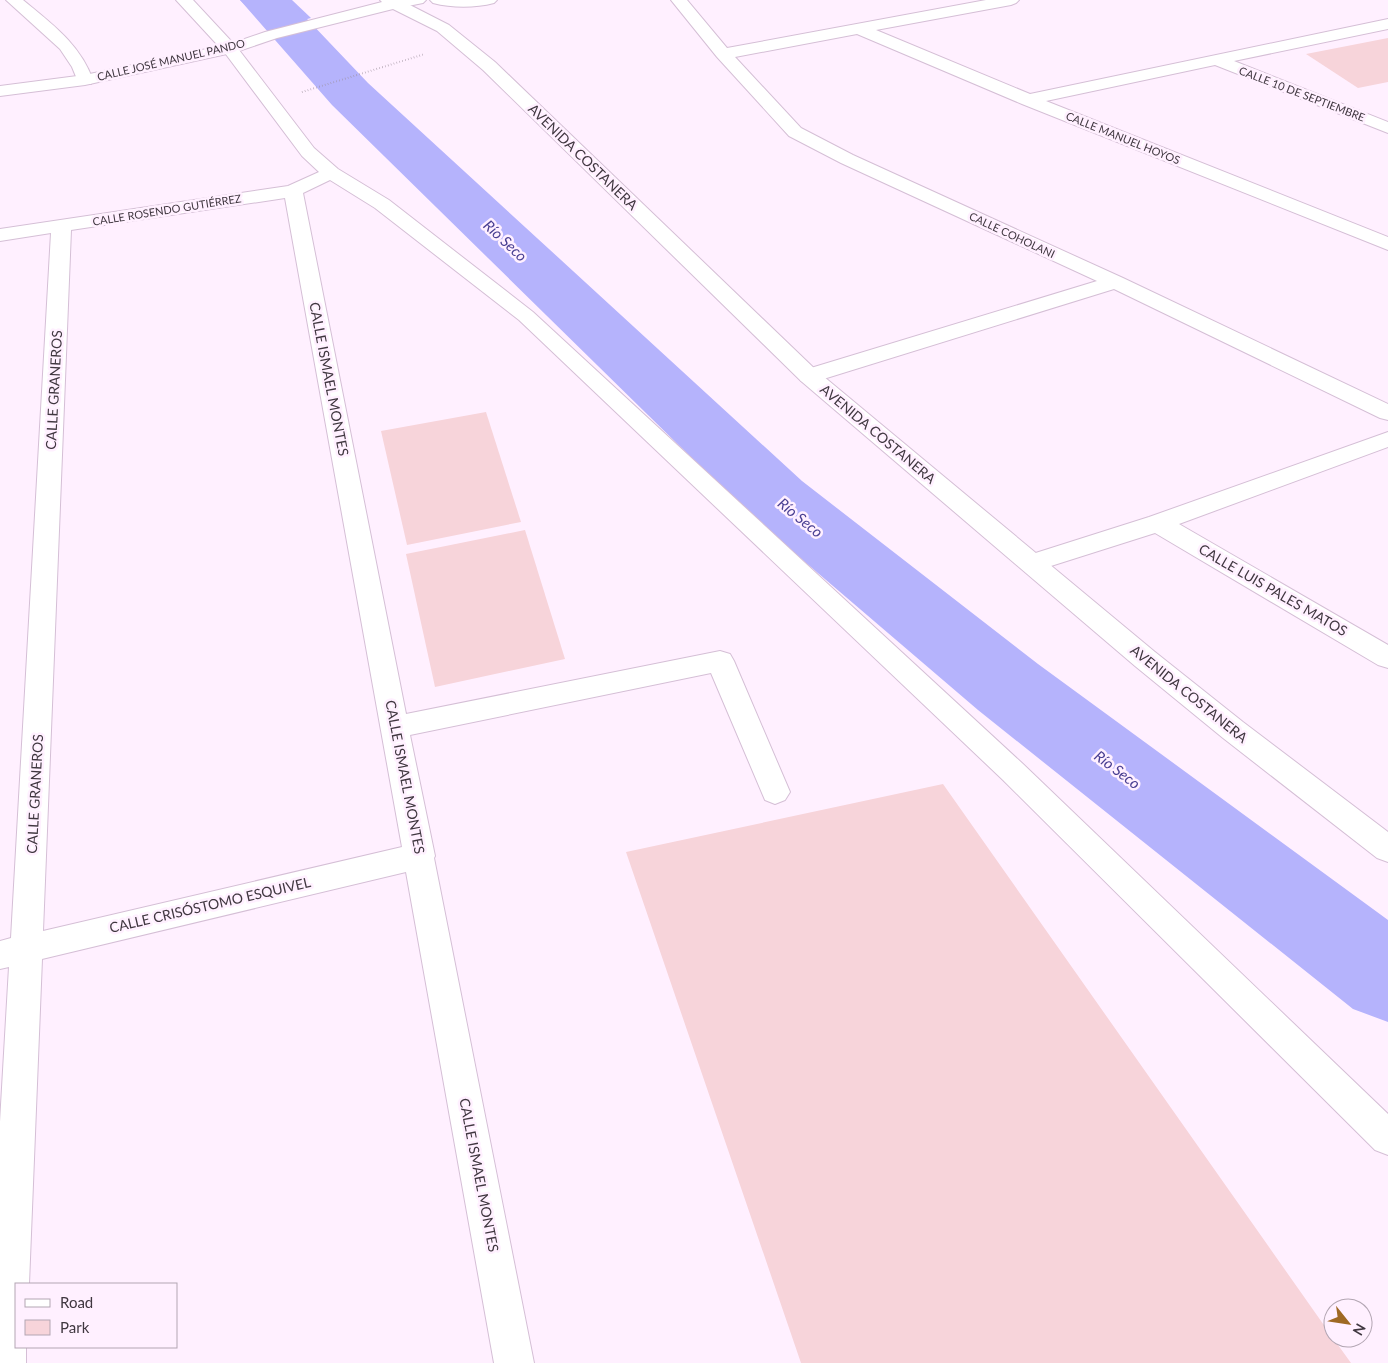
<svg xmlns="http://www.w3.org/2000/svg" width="1388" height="1363" viewBox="0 0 1388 1363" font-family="Lato,sans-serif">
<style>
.green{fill:#f7d4da}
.water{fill:#b5b3fc}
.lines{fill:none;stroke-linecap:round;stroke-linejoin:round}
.river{fill:#b5b3fc;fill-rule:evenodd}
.minor-casing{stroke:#d5bfd6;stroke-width:2}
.tertiary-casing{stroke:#d5bfd6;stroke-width:2}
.primary-casing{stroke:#d5bfd6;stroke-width:2}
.path{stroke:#9d919d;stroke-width:2;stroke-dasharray:0.5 2.5;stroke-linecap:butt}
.minor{fill:#fff;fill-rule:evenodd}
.tertiary{fill:#fff;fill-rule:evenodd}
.primary{fill:#fff;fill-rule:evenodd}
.labels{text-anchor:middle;stroke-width:5;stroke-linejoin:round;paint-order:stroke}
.far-street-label{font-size:11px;fill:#403740;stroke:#fff0ff}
.street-label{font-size:14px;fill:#403740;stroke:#fff0ff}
.water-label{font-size:15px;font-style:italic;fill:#493f92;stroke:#fff0ff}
</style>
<rect width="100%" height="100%" fill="#fff0ff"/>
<g class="green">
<polygon points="1388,38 1388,82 1358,88 1306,54"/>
<polygon points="486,412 521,522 407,545 381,431"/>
<polygon points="525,530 565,659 435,687 406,554"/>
<polygon points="943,784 1333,1338 1351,1363 801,1363 626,852"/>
</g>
<polygon class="water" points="240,0 292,0 311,18 270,29"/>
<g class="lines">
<polygon class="river" points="240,0 289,0 368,83 802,481 1038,664 1388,920 1388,1022 1353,1009 978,710 750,515 332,105"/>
<defs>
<g id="minor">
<path d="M6,0H23C52,24 80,44 93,80L91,84H79L72,67L60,49Z"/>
<polygon points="671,0 687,0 727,48 986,0 1019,0 1016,3 1011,5 876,30 1030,94 1388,19 1388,29 1234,61 1388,122 1388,133 1215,65 1046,101 1388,237 1388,250 1022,104 857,34 735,57 801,128 853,155 1123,278 1388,404 1388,420 1380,418 1114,289 817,381 809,383 801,381 798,376 801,371 1097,281 841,163 789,136 717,57"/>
<path d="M230,44L236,46L314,148L338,169L389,200L533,312L1023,764L1388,1114V1155L1375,1150L1003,780L519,320L375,208L330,180L303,193L406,714L720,651L730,654L734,661L790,792L785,800L775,804L765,800L711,673L410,735L435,856L434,858L534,1363H494L406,872L42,959L29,1284H16V1347H26V1363H0V1122L9,967L0,969V941L11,938L51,233L0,241V229L288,186L319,172L302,156L222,49L224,46ZM285,198L402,847L43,931L71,230Z"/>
<polygon points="1388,432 1388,447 1179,524 1388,645 1388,668 1378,665 1155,533 1032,572 1023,569 1019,563 1023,557 1149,517"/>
</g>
<g id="tertiary">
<polygon points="392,0 426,0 423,3 398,8 393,6 390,3"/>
<path d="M430,0H497L494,3C475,8 452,8 433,3Z"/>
<polygon points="230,44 236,46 238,49 236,52 85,85 0,96 0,86 85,75"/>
</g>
<polygon id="primary" points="176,0 193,0 233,43 265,32 382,2 380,0 404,0 406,3 449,25 495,62 817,371 1155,652 1243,722 1388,832 1388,862 1377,858 1223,738 1135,666 801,381 483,70 437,31 393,9 277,38 230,54 224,52"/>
</defs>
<use href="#minor" class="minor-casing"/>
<use href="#tertiary" class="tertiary-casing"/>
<use href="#primary" class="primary-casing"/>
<polyline class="path" points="302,92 425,54"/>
<use href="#minor" class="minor"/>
<use href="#tertiary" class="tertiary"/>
<use href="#primary" class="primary"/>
</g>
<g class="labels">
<g class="far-street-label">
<text transform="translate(171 60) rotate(-13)" y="4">CALLE JOSÉ MANUEL PANDO</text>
<text transform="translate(1302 94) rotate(21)" y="4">CALLE 10 DE SEPTIEMBRE</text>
<text transform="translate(1123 138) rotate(22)" y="4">CALLE MANUEL HOYOS</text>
<text transform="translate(167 210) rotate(-9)" y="4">CALLE ROSENDO GUTIÉRREZ</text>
<text transform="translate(1012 235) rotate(25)" y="4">CALLE COHOLANI</text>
</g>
<g class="street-label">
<text transform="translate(583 157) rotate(44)" y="5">AVENIDA COSTANERA</text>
<text transform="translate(329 379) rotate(79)" y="5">CALLE ISMAEL MONTES</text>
<text transform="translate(54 390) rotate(-87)" y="5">CALLE GRANEROS</text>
<text transform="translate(878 434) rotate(40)" y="5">AVENIDA COSTANERA</text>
<text transform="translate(1273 590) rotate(30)" y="5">CALLE LUIS PALES MATOS</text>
<text transform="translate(1189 694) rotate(39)" y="5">AVENIDA COSTANERA</text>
<text transform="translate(405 777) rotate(79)" y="5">CALLE ISMAEL MONTES</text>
<text transform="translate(35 794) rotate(-87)" y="5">CALLE GRANEROS</text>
<text transform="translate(210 905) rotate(-13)" y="5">CALLE CRISÓSTOMO ESQUIVEL</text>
<text transform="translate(479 1175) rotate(79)" y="5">CALLE ISMAEL MONTES</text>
</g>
<g class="water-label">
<text transform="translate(505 241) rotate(43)" y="5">Río Seco</text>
<text transform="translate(800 518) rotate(39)" y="5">Río Seco</text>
<text transform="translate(1117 770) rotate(37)" y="5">Río Seco</text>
</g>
</g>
<rect x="15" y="1283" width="162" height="65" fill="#fff0ff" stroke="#b3a6b3"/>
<rect x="25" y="1299" width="25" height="8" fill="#ffffff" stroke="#b3a6b3"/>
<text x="60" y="1308" font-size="15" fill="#403740">Road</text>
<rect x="25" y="1320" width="25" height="15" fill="#f7d4da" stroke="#b3a6b3"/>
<text x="60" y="1333" font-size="15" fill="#403740">Park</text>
<g transform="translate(1348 1323) rotate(120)"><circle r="24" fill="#fff0ff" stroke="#b3a6b3"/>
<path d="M0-4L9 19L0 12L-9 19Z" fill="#9f6924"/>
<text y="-8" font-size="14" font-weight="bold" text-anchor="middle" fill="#403740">N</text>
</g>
</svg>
